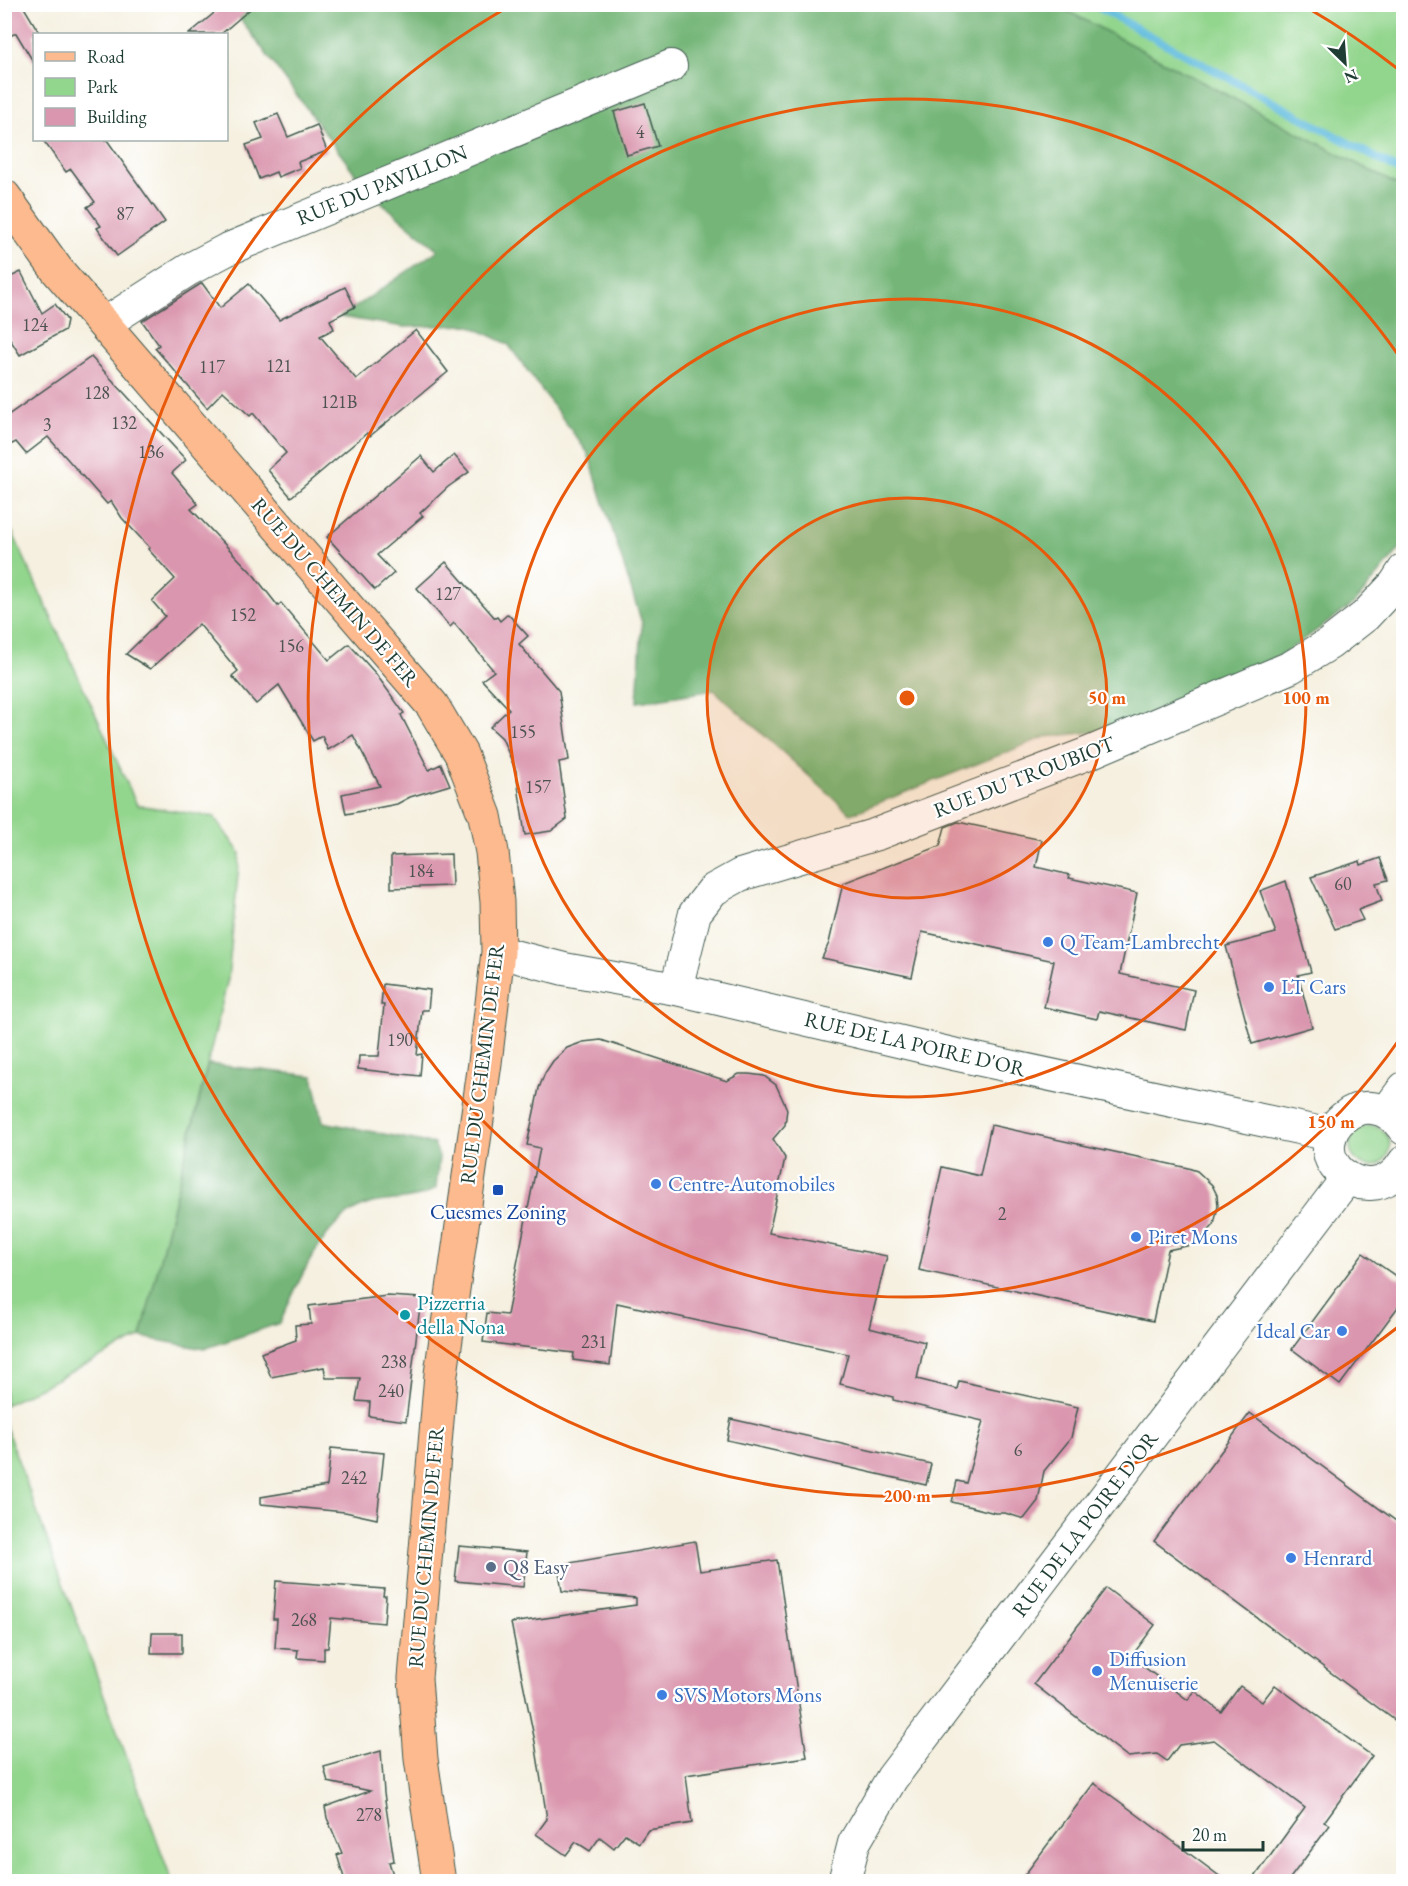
<svg xmlns="http://www.w3.org/2000/svg" width="1408" height="1886" viewBox="0 0 1408 1886" font-family="'EB Garamond',serif">
<style>
.green{fill:#92d58d;stroke:#588960;stroke-width:1.5}
.forest{fill:#75b678;stroke:#4a7a56;stroke-width:1.5}
.lines{fill:none;stroke-linecap:round;stroke-linejoin:round}
.stream{stroke:#61bcde;stroke-width:8}
.building{fill:#da96ae}
.minor-casing{stroke:#3f584e;stroke-width:34}
.major-casing{stroke:#3f584e;stroke-width:35}
.minor{stroke:#fff;stroke-width:32}
.major{stroke:#fcba8e;stroke-width:33}
.ring{fill:none;stroke:#e8590c;stroke-width:3}
.shop-dot{fill:#3f7fe0;stroke:#fff;stroke-width:2}
.transit-dot{fill:#1a4fb4;stroke:#fff;stroke-width:2}
.culture-dot{fill:#0f9aa8;stroke:#fff;stroke-width:2}
.service-dot{fill:#5c6f8a;stroke:#fff;stroke-width:2}
.labels{text-anchor:middle;stroke-width:4.5;stroke-linejoin:round;paint-order:stroke}
.number-label{font-size:18px;fill:#4e5352}
.street-label{font-size:21px;fill:#1f3d34;stroke:#fff}
.shop-label{font-size:21px;fill:#366cbe;stroke:#fff;text-anchor:start}
.transit-label{font-size:21px;fill:#164399;stroke:#fff}
.culture-label{font-size:21px;fill:#0d838f;stroke:#fff;text-anchor:start}
.service-label{font-size:21px;fill:#4e5e75;stroke:#fff;text-anchor:start}
.centre{fill:#e8590c;stroke:#fff;stroke-width:3}
.ring-label{font-size:18px;text-anchor:middle;font-weight:bold;fill:#e8590c;stroke:#fff;stroke-width:4.5;stroke-linejoin:round;paint-order:stroke}
</style>
<rect width="100%" height="100%" fill="#fff"/>
<filter id="ink" filterUnits="userSpaceOnUse"><feTurbulence type="fractalNoise" baseFrequency=".0167" numOctaves="2"/><feDisplacementMap in="SourceGraphic" scale="12" xChannelSelector="R" yChannelSelector="G"/><feConvolveMatrix kernelMatrix="1 2 1 2 8 2 1 2 1" color-interpolation-filters="sRGB"/></filter>
<filter id="wash" filterUnits="userSpaceOnUse"><feTurbulence type="fractalNoise" baseFrequency=".008" numOctaves="4" result="noise"/><feDisplacementMap in="SourceGraphic" scale="24" xChannelSelector="R" yChannelSelector="G"/><feGaussianBlur stdDeviation="1.35" result="paint"/><feColorMatrix in="noise" values="0 0 0 0 0 0 0 0 0 0 0 0 0 0 0 0 0 1.4 0 .05"/><feComposite in="paint" operator="in"/></filter>
<g filter="url(#wash)">
<rect width="100%" height="100%" fill="#f5f0e0"/>
<g class="green">
<polygon points="1056,5 1403,5 1403,188"/>
<polygon points="4,514 137,805 214,817 240,853 228,979 141,1337 5,1405"/>
<circle cx="1370" cy="1146" r="20"/>
<polygon points="4,1422 172,1881 5,1881"/>
</g>
<g class="forest">
<polygon points="230,5 1056,5 1403,188 1403,545 1355,603 1283,654 1112,730 1045,737 851,814 714,690 637,702 642,623 588,453 508,344 469,325 404,327 341,317 438,250 368,191"/>
<path d="M208,1064L313,1076L323,1122L434,1144L439,1156L436,1188C418,1202 391,1198 369,1204C322,1218 299,1282 280,1323L204,1349L141,1337Z"/>
</g>
<g class="lines">
<polyline class="stream" points="1092,4 1404,173"/>
</g>
<g id="blocks">
<g class="building">
<polygon points="4,4 22,4 40,34 34,34 34,63 16,33 4,39"/>
<polygon points="225,4 256,4 221,34 189,34"/>
<polygon points="645,103 658,146 627,155 614,112"/>
<polygon points="278,114 288,137 317,125 327,151 298,162 300,168 278,177 276,172 259,179 246,145 263,139 256,123"/>
<polygon points="43,140 107,140 165,222 117,256 97,228 101,226 87,207 95,202 71,169 66,172"/>
<polygon points="21,272 42,313 55,304 67,320 65,330 20,355 4,330 4,280"/>
<polygon points="202,283 220,308 249,284 279,320 345,287 355,307 330,320 334,329 320,336 356,379 416,330 448,372 370,436 367,433 291,497 268,470 286,453 253,413 250,416 223,391 207,408 155,348 159,345 142,321"/>
<polygon points="91,357 186,460 172,473 198,504 191,509 253,574 278,606 281,603 329,660 349,644 376,674 404,713 401,715 429,770 441,764 450,785 410,797 397,804 346,814 342,794 380,786 353,735 328,750 322,736 313,741 279,685 256,704 232,676 238,671 199,624 150,669 126,654 165,616 152,601 175,579 148,549 150,548 122,518 111,501 107,504 48,437 26,454 16,442 4,448 4,418"/>
<polygon points="454,455 469,472 448,487 420,513 423,516 377,555 394,573 375,590 327,537 421,456 434,472"/>
<polygon points="446,562 495,618 497,617 500,621 508,614 528,636 519,644 559,691 569,760 559,762 567,819 551,831 525,835 516,771 502,738 490,727 509,709 482,680 494,671 454,623 450,627 417,588"/>
<polygon points="958,822 1042,840 1036,867 1070,875 1069,878 1137,893 1120,974 1194,990 1186,1030 1099,1011 1097,1019 1044,1007 1054,961 922,932 912,977 822,958 829,943 843,883 940,846 945,827"/>
<polygon points="451,854 452,886 391,888 391,856"/>
<polygon points="1380,858 1388,880 1376,883 1382,901 1358,910 1363,920 1335,929 1311,877 1360,861 1361,865"/>
<polygon points="1286,881 1311,972 1298,975 1312,1027 1252,1044 1226,946 1276,933 1260,891"/>
<polygon points="383,984 430,990 428,1010 422,1010 417,1055 422,1054 420,1076 358,1069 359,1056 379,1056 384,1005 381,1005"/>
<polygon points="601,1040 727,1081 739,1074 749,1074 764,1076 776,1085 787,1109 785,1125 773,1139 785,1158 769,1233 887,1256 869,1328 925,1342 917,1379 957,1389 959,1381 1078,1407 1071,1438 1044,1471 1038,1501 1024,1519 1005,1513 995,1513 952,1502 957,1481 966,1483 983,1421 893,1400 893,1397 840,1384 848,1354 617,1303 610,1365 573,1360 574,1353 483,1342 487,1313 507,1315 540,1148 527,1145 539,1088 545,1073 553,1061 567,1048 583,1042"/>
<polygon points="991,1125 1188,1168 1197,1171 1212,1185 1217,1195 1218,1206 1214,1225 1200,1240 1191,1245 1168,1250 1153,1321 919,1270 942,1167 980,1176"/>
<polygon points="1363,1253 1404,1282 1404,1299 1340,1385 1292,1349"/>
<polygon points="387,1296 421,1298 406,1421 369,1416 370,1402 356,1401 360,1378 326,1378 324,1367 271,1377 261,1353 296,1340 295,1325 311,1324 309,1306"/>
<polygon points="1250,1413 1404,1527 1404,1727 1154,1541"/>
<polygon points="731,1419 931,1464 926,1485 727,1440"/>
<polygon points="331,1448 384,1453 377,1519 345,1512 261,1504 261,1497 327,1486"/>
<polygon points="695,1541 700,1571 777,1560 807,1757 686,1775 692,1823 648,1830 639,1843 625,1834 614,1848 600,1837 590,1851 576,1842 566,1855 536,1834 547,1819 535,1742 511,1623 636,1605 636,1598 562,1591 558,1565"/>
<polygon points="459,1546 527,1552 523,1587 455,1581"/>
<polygon points="276,1581 384,1589 383,1596 386,1596 384,1623 331,1618 328,1648 324,1648 324,1660 297,1658 298,1650 275,1648 277,1619 273,1619"/>
<polygon points="1106,1588 1155,1625 1131,1657 1188,1700 1195,1691 1221,1712 1240,1686 1262,1702 1275,1685 1372,1756 1324,1822 1330,1825 1288,1881 1252,1881 1305,1808 1214,1740 1179,1745 1167,1761 1157,1754 1128,1757 1034,1684"/>
<polygon points="152,1633 182,1633 182,1653 151,1653"/>
<polygon points="381,1751 384,1793 394,1861 389,1862 395,1881 345,1881 337,1855 342,1853 327,1818 325,1807 370,1791 328,1782 324,1767"/>
<polygon points="1094,1783 1131,1810 1226,1881 1020,1881"/>
</g>
</g>
</g>
<g filter="url(#ink)">
<use href="#blocks" fill-opacity="0" stroke="#3f584e" stroke-width="1.5"/>
<g class="lines">
<defs>
<g id="minor">
<polyline points="104,324 188,270 226,250 671,66"/>
<polyline points="498,952 564,969 676,989 953,1054 1331,1135"/>
<polyline points="676,989 695,913 713,890 740,875 877,834 1089,753 1291,667 1329,644 1365,616 1395,584 1404,570"/>
<polyline points="1387,1111 1404,1088"/>
<path d="M1404,1129C1366,1075 1302,1137 1341,1173C1350,1180 1359,1185 1371,1184C1385,1184 1397,1174 1404,1162"/>
<polyline points="844,1882 854,1843 892,1778 1347,1178"/>
</g>
<polyline id="major" points="4,196 57,270 432,705 461,754 485,816 492,852 497,902 498,952 485,1063 441,1374 415,1678 421,1759 439,1882"/>
</defs>
<use href="#minor" class="minor-casing"/>
<use href="#major" class="major-casing"/>
<use href="#minor" class="minor"/>
<use href="#major" class="major"/>
</g>
</g>
<circle cx="907" cy="698" r="200" fill="#e8590c" fill-opacity=".12"/>
<g class="ring">
<circle cx="907" cy="698" r="200"/>
<circle cx="907" cy="698" r="399"/>
<path d="M1401 1037A599 599 0 1 1 1401 359"/>
<path d="M1398 1327A798 798 0 1 1 508 7M1306 7A798 798 0 0 1 1398 69"/>
</g>
<g class="shop-dot">
<circle cx="1048" cy="942" r="6"/>
<circle cx="1269" cy="987" r="6"/>
<circle cx="656" cy="1184" r="6"/>
<circle cx="1136" cy="1237" r="6"/>
<circle cx="1342" cy="1331" r="6"/>
<circle cx="1291" cy="1558" r="6"/>
<circle cx="1097" cy="1671" r="6"/>
<circle cx="662" cy="1695" r="6"/>
</g>
<rect class="transit-dot" x="492" y="1184" width="12" height="12" rx="3"/>
<circle class="culture-dot" cx="405" cy="1315" r="6"/>
<circle class="service-dot" cx="491" cy="1567" r="6"/>
<g class="labels">
<g class="number-label">
<text x="640" y="138">4</text>
<text x="125" y="220">87</text>
<text x="35" y="331">124</text>
<text x="279" y="372">121</text>
<text x="212" y="373">117</text>
<text x="97" y="399">128</text>
<text x="339" y="408">121B</text>
<text x="124" y="429">132</text>
<text x="47" y="431">3</text>
<text x="151" y="458">136</text>
<text x="448" y="600">127</text>
<text x="243" y="621">152</text>
<text x="291" y="652">156</text>
<text x="523" y="738">155</text>
<text x="538" y="793">157</text>
<text x="421" y="877">184</text>
<text x="1343" y="890">60</text>
<text x="400" y="1046">190</text>
<text x="1002" y="1220">2</text>
<text x="594" y="1348">231</text>
<text x="394" y="1368">238</text>
<text x="391" y="1397">240</text>
<text x="1018" y="1456">6</text>
<text x="354" y="1484">242</text>
<text x="304" y="1626">268</text>
<text x="369" y="1821">278</text>
</g>
<g class="street-label">
<text transform="translate(382 185) rotate(-22)" y="7">RUE DU PAVILLON</text>
<text transform="translate(335 592) rotate(49)" y="7">RUE DU CHEMIN DE FER</text>
<text transform="translate(1024 777) rotate(-21)" y="7">RUE DU TROUBIOT</text>
<text transform="translate(915 1044) rotate(13)" y="7">RUE DE LA POIRE D'OR</text>
<text transform="translate(482 1064) rotate(-83)" y="7">RUE DU CHEMIN DE FER</text>
<text transform="translate(1085 1524) rotate(-53)" y="7">RUE DE LA POIRE D'OR</text>
<text transform="translate(426 1547) rotate(-85)" y="7">RUE DU CHEMIN DE FER</text>
</g>
<g class="shop-label">
<text x="1060" y="949">Q Team-Lambrecht</text>
<text x="1281" y="994">LT Cars</text>
<text x="668" y="1191">Centre-Automobiles</text>
<text x="1148" y="1244">Piret Mons</text>
<text x="1330" y="1338" text-anchor="end">Ideal Car</text>
<text x="1303" y="1565">Henrard</text>
<text x="1109" y="1666">Diffusion<tspan x="1109" dy="24">Menuiserie</tspan></text>
<text x="674" y="1702">SVS Motors Mons</text>
</g>
<g class="transit-label">
<text x="498" y="1219">Cuesmes Zoning</text>
</g>
<g class="culture-label">
<text x="417" y="1310">Pizzerria<tspan x="417" dy="24">della Nona</tspan></text>
</g>
<g class="service-label">
<text x="503" y="1574">Q8 Easy</text>
</g>
</g>
<circle cx="907" cy="698" r="9" class="centre"/>
<g class="ring-label">
<text x="1107" y="704">50 m</text>
<text x="1306" y="704">100 m</text>
<text x="1331" y="1128">150 m</text>
<text x="907" y="1502">200 m</text>
</g>
<rect width="1408" height="1886" fill="none" stroke="#fff" stroke-width="24"/>
<rect x="33" y="33" width="195" height="108" fill="#ffffff" stroke="#a5b1ae" stroke-width="1.5"/>
<rect x="45" y="52" width="30" height="9" fill="#fcba8e" stroke="#a5b1ae" stroke-width="1.5"/>
<text x="87" y="63" font-size="18" fill="#1f3d34">Road</text>
<rect x="45" y="78" width="30" height="18" fill="#92d58d" stroke="#a5b1ae" stroke-width="1.5"/>
<text x="87" y="93" font-size="18" fill="#1f3d34">Park</text>
<rect x="45" y="108" width="30" height="18" fill="#da96ae" stroke="#a5b1ae" stroke-width="1.5"/>
<text x="87" y="123" font-size="18" fill="#1f3d34">Building</text>
<g transform="translate(1345 63) rotate(155)" stroke="#ffffff" stroke-width="4.5" paint-order="stroke">
<path d="M0-4.5L10 22L0 15L-10 22Z" fill="#1f3d34"/>
<text y="-9" font-size="16" font-weight="bold" text-anchor="middle" fill="#1f3d34">N</text>
</g>
<path d="M1183 1841v9h80v-9" fill="none" stroke="#1f3d34" stroke-width="3"/>
<text x="1192" y="1841" font-size="18" fill="#1f3d34" stroke="#ffffff" stroke-width="4.5" paint-order="stroke">20 m</text>
</svg>
